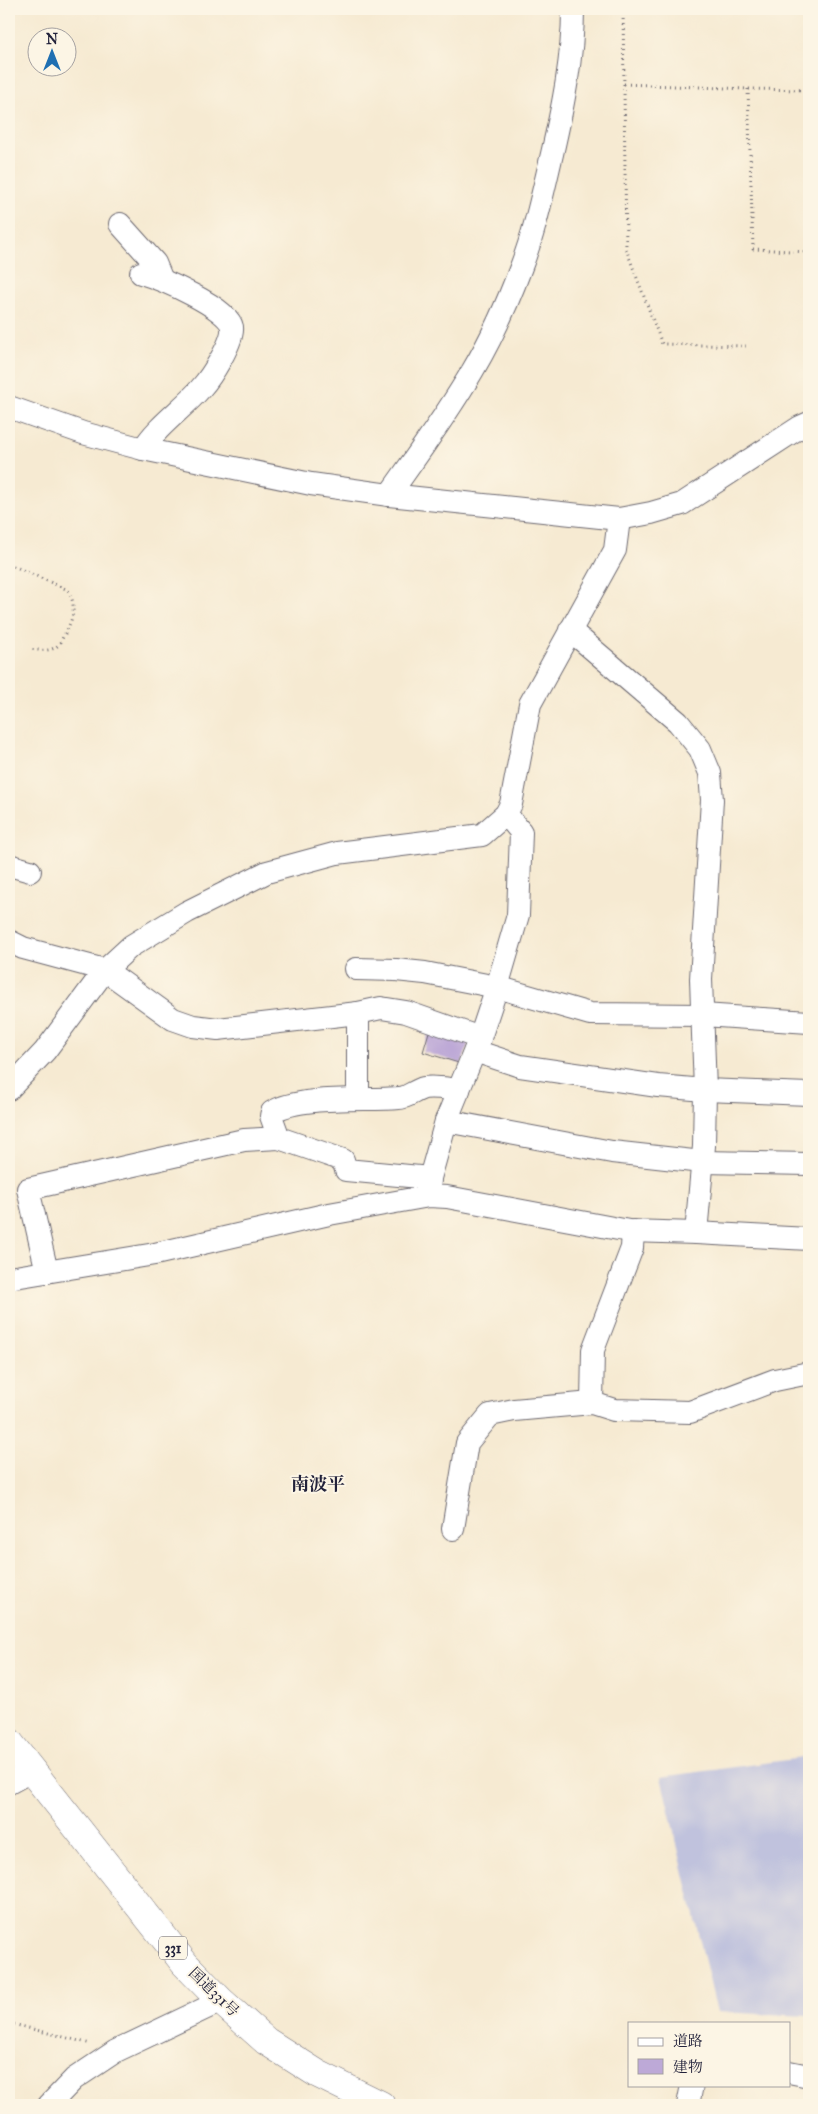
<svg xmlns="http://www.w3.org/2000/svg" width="818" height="2114" viewBox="0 0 818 2114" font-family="'IM FELL Great Primer','Noto Serif JP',serif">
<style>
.industrial{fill:#c0c2dd}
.building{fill:#bda9d7}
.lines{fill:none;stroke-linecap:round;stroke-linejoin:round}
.minor-casing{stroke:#6c6870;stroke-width:24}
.highway-casing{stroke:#6c6870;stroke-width:29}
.path{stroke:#6c6870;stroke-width:3;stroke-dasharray:1 4;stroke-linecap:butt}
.minor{stroke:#fff;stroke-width:22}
.highway{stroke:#fff;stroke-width:28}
.labels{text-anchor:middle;stroke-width:4;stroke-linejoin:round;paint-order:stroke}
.shield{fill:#fcf5e5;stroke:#63616e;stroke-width:1}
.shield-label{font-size:14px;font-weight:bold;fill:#22223b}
.street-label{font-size:15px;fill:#22223b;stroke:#fcf5e5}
.quarter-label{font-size:18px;font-weight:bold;fill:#22223b;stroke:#fcf5e5}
</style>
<rect width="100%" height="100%" fill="#fcf5e5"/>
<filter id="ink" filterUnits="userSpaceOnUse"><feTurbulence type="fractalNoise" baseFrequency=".02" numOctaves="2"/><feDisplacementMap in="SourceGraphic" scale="10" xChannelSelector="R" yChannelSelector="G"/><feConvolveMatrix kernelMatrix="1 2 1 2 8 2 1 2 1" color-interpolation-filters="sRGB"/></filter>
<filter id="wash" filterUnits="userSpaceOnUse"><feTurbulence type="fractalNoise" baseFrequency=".0096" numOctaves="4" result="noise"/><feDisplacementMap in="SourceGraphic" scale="20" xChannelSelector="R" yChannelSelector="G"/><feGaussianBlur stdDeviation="1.12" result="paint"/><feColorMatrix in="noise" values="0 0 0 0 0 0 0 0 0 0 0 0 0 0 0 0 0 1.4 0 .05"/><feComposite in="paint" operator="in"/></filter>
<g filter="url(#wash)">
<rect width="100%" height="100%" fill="#f6ead2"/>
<polygon class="industrial" points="809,1757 809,2016 717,2012 661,1777"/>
<g id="blocks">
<polygon class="building" points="429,1032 470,1039 462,1064 423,1052"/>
</g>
</g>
<g filter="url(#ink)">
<use href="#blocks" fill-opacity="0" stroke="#6c6870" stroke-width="1"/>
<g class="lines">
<defs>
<g id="minor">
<polyline points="120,224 155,263 162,280"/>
<path d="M141,273C161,279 228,307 232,327C234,341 211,377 201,388C183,409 158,425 143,449"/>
<polyline points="9,407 83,433 143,449 311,484 389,495 619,519 651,513 682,504 800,427 809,423"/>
<path d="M389,495C418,454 448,413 473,370C492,338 508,302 521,267C535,231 543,192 552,154C563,106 573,58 573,9"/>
<polyline points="570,630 678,722 700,749 710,773 712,800 701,979 705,1090 704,1146 696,1233"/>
<polyline points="9,865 30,871"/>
<polyline points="9,941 23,948 105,970 173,1019 193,1026 218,1029 358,1013 381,1008 406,1012 480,1038"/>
<polyline points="356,969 396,970 425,973 497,987 590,1014 703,1015 809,1022"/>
<polyline points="358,1013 358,1099"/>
<polyline points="475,1051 520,1066 658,1086 705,1090 809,1094"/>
<polyline points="9,1089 45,1051 105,970 131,946 187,912 267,872 337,853 482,835 506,814 511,804 530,704 615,550 619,519"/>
<polyline points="446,1121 612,1152 702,1162 809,1164"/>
<path d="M430,1178L346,1170L343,1160L279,1138L271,1116L272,1112C301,1095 365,1101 399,1098C408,1098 415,1090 424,1088C434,1086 448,1089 459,1090"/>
<polyline points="429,1196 430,1178 446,1121 480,1038 497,987 518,915 521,832 506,814"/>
<polyline points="47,1272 28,1189 244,1140 279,1138"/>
<polyline points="9,1278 155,1254 329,1214 429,1196 447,1197 629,1231 696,1233 809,1239"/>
<polyline points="592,1403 593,1350 632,1248 633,1231"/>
<polyline points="453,1529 467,1443 490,1415 514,1410 592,1403 614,1410 690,1412 775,1380 809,1373"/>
<polyline points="9,1783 31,1771"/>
<polyline points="789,2072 809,2076"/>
<polyline points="49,2105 74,2079 116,2051 221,2001"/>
<polyline points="688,2105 692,2085"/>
</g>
<polyline id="highway" points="9,1742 185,1964 221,2001 266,2041 318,2074 381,2105"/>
</defs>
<use href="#minor" class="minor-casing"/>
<use href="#highway" class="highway-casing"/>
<g class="path">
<polyline points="623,9 626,249 662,344 746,346"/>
<polyline points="624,84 748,89 809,90"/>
<polyline points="748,89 753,249 809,252"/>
<path d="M9,564L68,590C78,607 72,622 63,637C61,641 59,645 56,647C48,652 39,650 29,649"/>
<polyline points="9,2023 91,2044"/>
</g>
<use href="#minor" class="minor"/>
<use href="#highway" class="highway"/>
</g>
</g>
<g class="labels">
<rect class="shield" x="159" y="1936.5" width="28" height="23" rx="4"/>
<g class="shield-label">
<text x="173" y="1953">331</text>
</g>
<g class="street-label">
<text transform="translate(214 1992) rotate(44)" y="5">国道331号</text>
</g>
<g class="quarter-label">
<text x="318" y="1490">南波平</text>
</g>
</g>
<rect width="818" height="2114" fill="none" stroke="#fcf5e5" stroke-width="30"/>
<rect x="628" y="2022" width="162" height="65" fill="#fcf5e5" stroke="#a5a1a1"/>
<rect x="638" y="2038" width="25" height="8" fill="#ffffff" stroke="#a5a1a1"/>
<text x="673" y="2046" font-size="15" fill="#22223b">道路</text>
<rect x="638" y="2059" width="25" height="15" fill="#bda9d7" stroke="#a5a1a1"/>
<text x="673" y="2072" font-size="15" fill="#22223b">建物</text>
<g transform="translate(52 52)"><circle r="24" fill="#fcf5e5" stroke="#a5a1a1"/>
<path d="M0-4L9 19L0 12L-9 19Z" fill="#1f6fb2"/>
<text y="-8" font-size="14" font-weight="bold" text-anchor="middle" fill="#22223b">N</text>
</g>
</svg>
